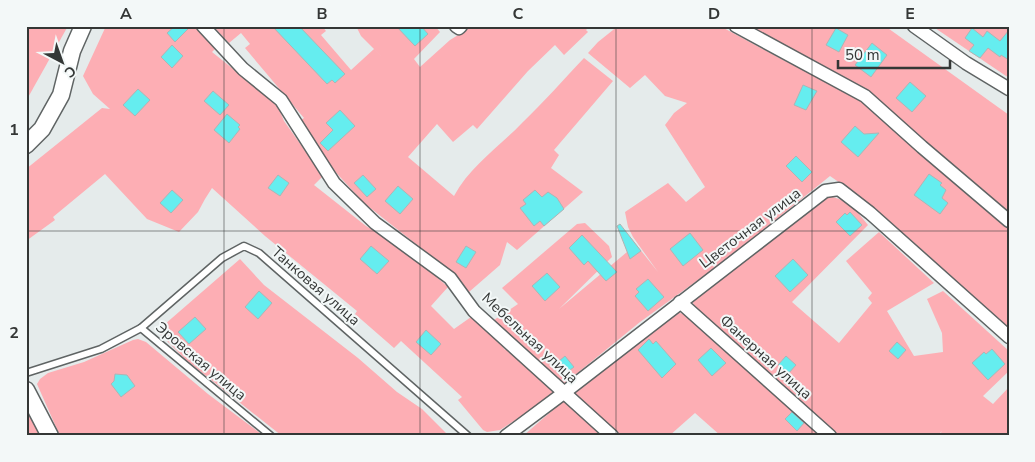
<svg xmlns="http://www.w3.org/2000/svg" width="1035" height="462" viewBox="0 0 1035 462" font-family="'Nunito Sans',sans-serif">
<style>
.green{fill:#fdaeb4}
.building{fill:#65edef;stroke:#afb4b4}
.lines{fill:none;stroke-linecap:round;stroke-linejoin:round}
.service-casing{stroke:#5f6464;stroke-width:9}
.minor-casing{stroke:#5f6464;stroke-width:15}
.tertiary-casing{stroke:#5f6464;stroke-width:19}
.service{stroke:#fff;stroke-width:6}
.minor{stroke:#fff;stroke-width:12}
.tertiary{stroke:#fff;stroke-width:16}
.grid{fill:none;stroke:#343736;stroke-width:1;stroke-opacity:0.55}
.labels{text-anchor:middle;stroke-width:4;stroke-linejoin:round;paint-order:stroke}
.street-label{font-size:15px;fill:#343736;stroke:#f3f8f8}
.neatline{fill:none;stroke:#343736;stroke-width:2}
.grid-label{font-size:16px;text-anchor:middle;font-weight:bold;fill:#343736}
</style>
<rect width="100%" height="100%" fill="#e5ebeb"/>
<g class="green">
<polygon points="26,26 68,26 26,101"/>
<path d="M106,26H197L216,48L212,52L277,104L284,121L323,176L314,185L366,226L406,250L448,287L431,306L454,329L481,310L490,328L505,350L513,344L491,322L518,304L502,288L577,224L585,223L609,246L612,257L559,309L627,252L625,246L631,238L658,272L633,237L628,227L625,212L668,183L686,202L705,187L665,125L674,113L687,103L665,96L645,75L630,88L588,53L598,42L618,26H720L785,61L853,93L1009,227V330C951,278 895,220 830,176L727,259L640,322L537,406L500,430L487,432L483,430L458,400L462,397L401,341L394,348L355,314L357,311L265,236L212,188L205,199L198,212L179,232L147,219L105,174L53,217L55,220L26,241V169L102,108L110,109L93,94L83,76Z"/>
<path d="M213,26H322L326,31L321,35L351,70L374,49L381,56L361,36L356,26H435L440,32L414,59L420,67L450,40L473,26H590L586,30L588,32L564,55L555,45L528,71L477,129L473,125L453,142L437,124L408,157L454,196C470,166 499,147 522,123C544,102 563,80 584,58L613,81L554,150L559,155L551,168L583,192L517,250L507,242L500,265L469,292L454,280L450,271L364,203L329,165L297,123L304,118L245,48L250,44L241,33L229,43Z"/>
<polygon points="744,26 885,26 1009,115 1009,212 995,200 994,201 921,139 874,95 839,74 800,58"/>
<polygon points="932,26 1009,26 1009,78"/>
<path d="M828,196C849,200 855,209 868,225L792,302L839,343L872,303L868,298L872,293L846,261L879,232L934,283L887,311L914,356L943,352L942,333L927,299L943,291L1009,351V371L983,396L993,404L1009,387V436H939L942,431L937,436H838L787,392L695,308L693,303V298Z"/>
<polygon points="240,259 264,285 358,358 397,392 422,409 449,436 282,436 186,360 157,331"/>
<polygon points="674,312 685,314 823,436 721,436 695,413 669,436 619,436 579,400 574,392"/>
<polygon points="138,339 146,342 208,394 264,436 60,436 37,384 40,379 48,373 84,362 133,340"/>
<polygon points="563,401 601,433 604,436 523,436"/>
<polygon points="26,409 40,436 26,436"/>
</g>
<g class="building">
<polygon points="175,26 191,26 175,42 167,33"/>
<polygon points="272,26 299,26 345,74 335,83 332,80 327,84"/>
<polygon points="396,26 421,26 428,34 415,46"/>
<polygon points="836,28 848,35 839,52 826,45"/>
<polygon points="972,28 983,37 987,31 1000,41 1009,30 1009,60 1001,55 1000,57 988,48 980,58 969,51 974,45 965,38"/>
<polygon points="872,43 887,55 871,77 855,65"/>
<polygon points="172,45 183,56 172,68 161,57"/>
<polygon points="910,82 926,96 912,112 896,98"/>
<polygon points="803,85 817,91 806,110 794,105"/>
<polygon points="138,89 150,100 135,116 123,105"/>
<polygon points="213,91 229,105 220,115 204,101"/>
<polygon points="340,110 355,126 328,151 320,143 333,130 326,123"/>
<polygon points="227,114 240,125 238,127 240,129 229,143 214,130"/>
<polygon points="855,126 864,134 879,133 858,157 841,142"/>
<polygon points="796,156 812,172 802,182 786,166"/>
<polygon points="929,174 942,183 940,185 946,190 942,198 948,203 940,214 914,195"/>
<polygon points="278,175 289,183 280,196 268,188"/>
<polygon points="363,175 376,189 367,197 354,183"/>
<polygon points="398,186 413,199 400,214 385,201"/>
<polygon points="172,190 183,200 171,213 160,203"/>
<polygon points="535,190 542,197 548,192 557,198 564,209 544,226 540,221 534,226 520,208 526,204 523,200"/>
<polygon points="850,212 862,225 850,236 836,222 845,213 847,215"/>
<polygon points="620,224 641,251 630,259 617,226"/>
<polygon points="690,233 703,250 683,266 670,249"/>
<polygon points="582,235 617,272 606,281 588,261 584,265 569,248"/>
<polygon points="371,246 389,261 377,274 360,259"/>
<polygon points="466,246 476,252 466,268 456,262"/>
<polygon points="793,259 808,275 790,292 775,276"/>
<polygon points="547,273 560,287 545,301 532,286"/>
<polygon points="648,279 664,297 648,311 635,296 639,292 636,289"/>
<polygon points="259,291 272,303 258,319 245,307"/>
<polygon points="195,317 206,329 189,344 178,332"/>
<polygon points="426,330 441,344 431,355 416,342"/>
<polygon points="649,339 653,344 656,341 676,364 662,378 638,350"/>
<polygon points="897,342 906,350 898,359 889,351"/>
<polygon points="711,348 726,363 712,376 698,360"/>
<polygon points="992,349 1005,364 988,380 972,363 984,352 986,354"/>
<polygon points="565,356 574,367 562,376 553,366"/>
<polygon points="786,356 796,365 788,374 778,365"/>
<polygon points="115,374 127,375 135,386 121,397 111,384 114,381"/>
<polygon points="792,412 804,423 797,431 785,419"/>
</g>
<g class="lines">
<defs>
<g id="service">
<polyline points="141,328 222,258 244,246 259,253 468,436"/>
<polyline points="26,373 101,349 141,328 271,436"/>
</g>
<g id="minor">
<polyline points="203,26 243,69 281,100 334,183 375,223 450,278 474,311 612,436"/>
<polyline points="456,26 459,28 461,26"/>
<polyline points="736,26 865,96 922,147 1009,221"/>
<polyline points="914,26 966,63 1009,89"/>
<polyline points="680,302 830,436"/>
<polyline points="506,436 565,392 825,191 839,189 870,213 1009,337"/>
</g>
<g id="tertiary">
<polyline points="26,145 42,129 61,95 72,51 83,26"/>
<polyline points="26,390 50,436"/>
</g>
</defs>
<use href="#service" class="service-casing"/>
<use href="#minor" class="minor-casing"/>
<use href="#tertiary" class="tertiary-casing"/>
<use href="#service" class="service"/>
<use href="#minor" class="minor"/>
<use href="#tertiary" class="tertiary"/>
</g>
<path class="grid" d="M224,26V436M420,26V436M616,26V436M812,26V436M26,231H1009"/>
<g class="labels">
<g class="street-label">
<text transform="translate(750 228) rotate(-37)" y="5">Цветочная улица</text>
<text transform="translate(316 286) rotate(41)" y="5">Танковая улица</text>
<text transform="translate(530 338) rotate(43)" y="5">Мебельная улица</text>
<text transform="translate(766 357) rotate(42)" y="5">Фанерная улица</text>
<text transform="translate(201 361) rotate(40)" y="5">Эровская улица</text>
</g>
</g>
<rect width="1035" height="462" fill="none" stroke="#f3f8f8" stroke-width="55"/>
<g transform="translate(62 62) rotate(139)" stroke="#f3f8f8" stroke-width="4" paint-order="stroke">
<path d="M0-4L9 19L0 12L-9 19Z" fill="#343736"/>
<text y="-8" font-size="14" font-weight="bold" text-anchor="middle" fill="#343736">С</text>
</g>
<path d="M838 60v8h112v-8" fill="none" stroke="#343736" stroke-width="2.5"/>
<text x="845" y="60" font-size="15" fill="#343736" stroke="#f3f8f8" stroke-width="4" paint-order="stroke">50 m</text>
<rect x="28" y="28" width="980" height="406" class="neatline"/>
<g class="grid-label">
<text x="126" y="19">A</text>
<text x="322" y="19">B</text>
<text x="518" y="19">C</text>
<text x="714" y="19">D</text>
<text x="910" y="19">E</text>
<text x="14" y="135">1</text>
<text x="14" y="338">2</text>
</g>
</svg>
